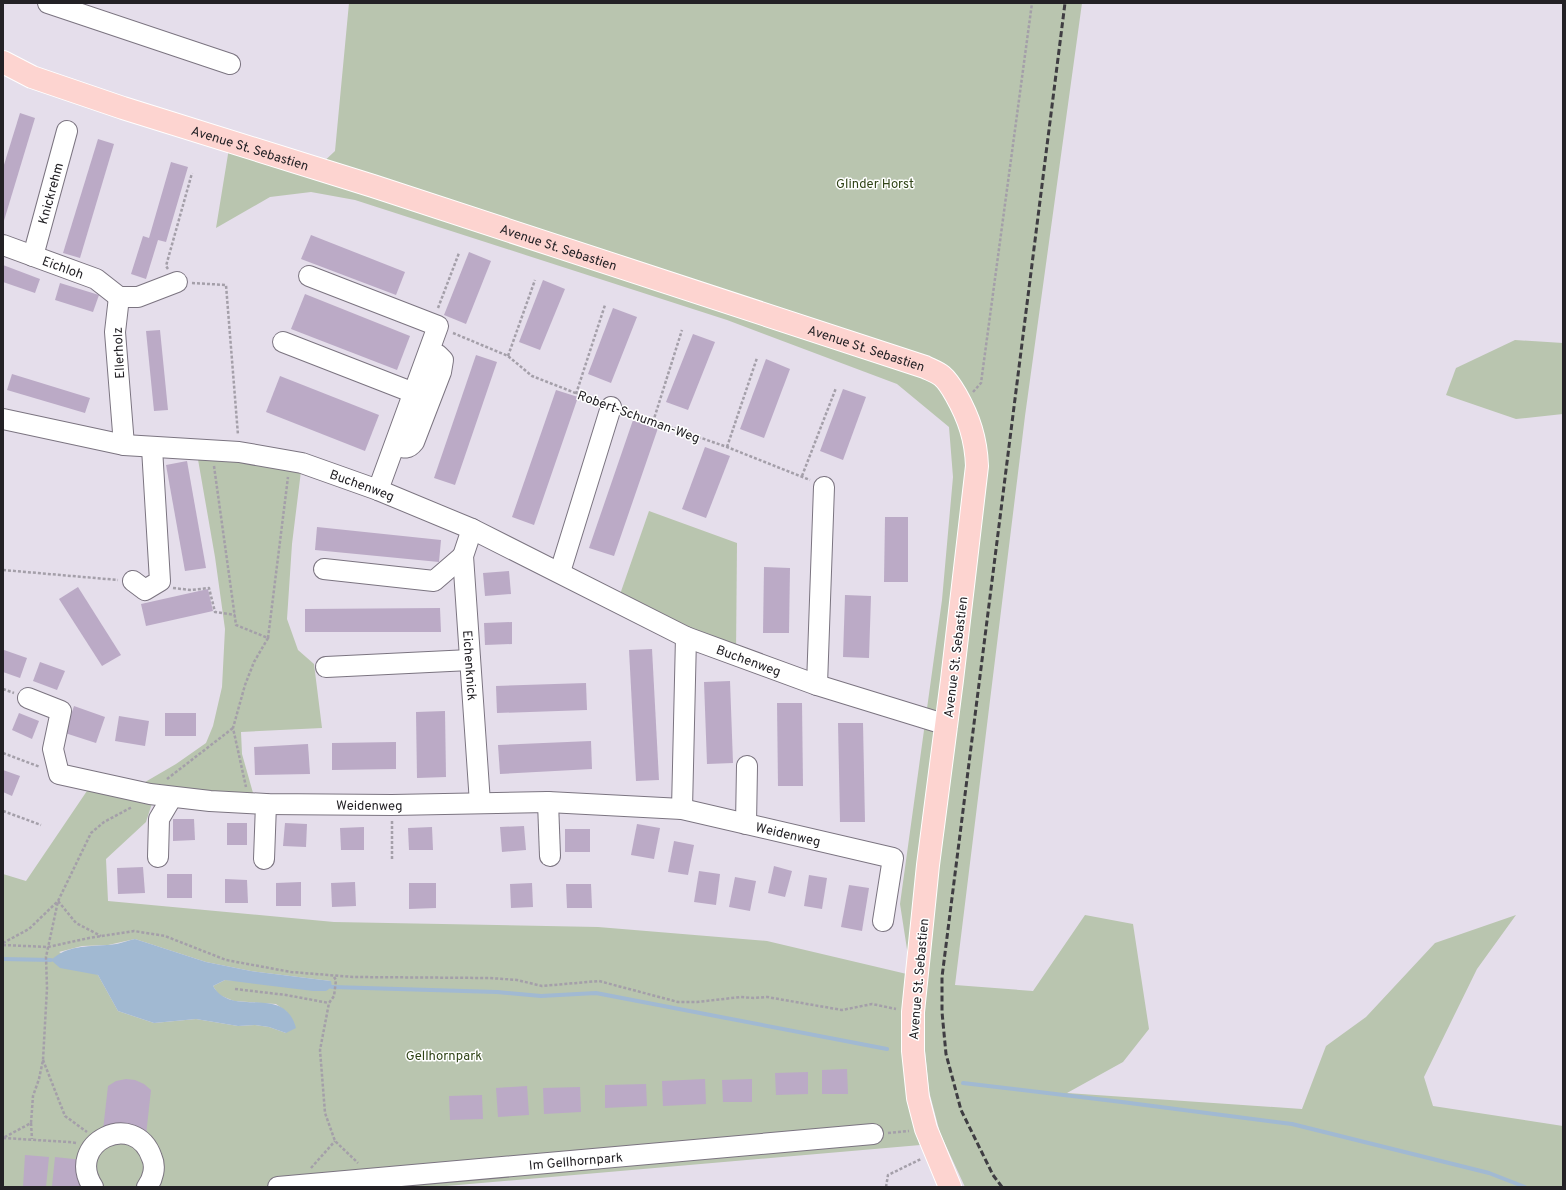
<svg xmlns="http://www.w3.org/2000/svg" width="1566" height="1190" viewBox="0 0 1566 1190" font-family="Overpass,sans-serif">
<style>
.green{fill:#b9c5af;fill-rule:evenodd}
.water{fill:#a1b9d2}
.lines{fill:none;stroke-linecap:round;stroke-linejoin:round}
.stream{stroke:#a1b9d2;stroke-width:4}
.building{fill:#bbaac6}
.minor-casing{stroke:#7b7480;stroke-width:22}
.major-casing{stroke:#fff;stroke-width:24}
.path{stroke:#a49fa9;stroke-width:2.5;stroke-dasharray:3 2;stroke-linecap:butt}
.minor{stroke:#fff;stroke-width:20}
.major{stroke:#fdd4d0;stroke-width:22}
.rail{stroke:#3f3d42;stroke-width:3;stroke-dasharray:6 3;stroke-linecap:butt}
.labels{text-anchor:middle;stroke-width:3;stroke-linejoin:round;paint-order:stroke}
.street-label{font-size:13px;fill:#232125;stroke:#fff}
.park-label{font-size:13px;fill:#2f4316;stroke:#fff}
</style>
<rect width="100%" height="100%" fill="#e5deeb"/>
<g class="green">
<path d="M349,3H1082L1025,416L955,985L1033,991L1085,915L1133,924L1149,1029L1123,1062L1067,1093L1302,1109L1326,1046L1366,1017L1435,943L1516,915L1477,969L1424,1077L1433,1106L1563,1126V1187H965L940,1133L929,1091L921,1012L912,975L932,1144L435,1187H3V874L26,881L91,785L128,792L176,764L206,743L213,726L222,687L225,629L215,557L196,448L302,463L292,544L287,619L298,650L314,664L322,728L241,732L242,754L257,807L154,797L146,822L106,859L108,901L334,922L598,927L767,941L911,975L900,904L942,600L953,477L949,427L897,384L727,320L355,200L311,192L270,197L216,228L230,142L317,168L335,151ZM135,939L206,962L251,971L331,981H246L225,980L213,986L219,995L234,1001L276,1004L287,1012L286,1033L269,1027L255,1025L238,1026L196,1019L154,1023L118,1011L98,975L59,952L82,946L108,945Z"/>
<polygon points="1515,340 1563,343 1563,414 1516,419 1446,395 1456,368"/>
<polygon points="649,511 737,543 736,655 617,603"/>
</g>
<path class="water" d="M135,939L206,962L251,971L331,981L332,987L326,991H313L225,980L213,986C232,1019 284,983 296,1028L286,1033L269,1027L255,1025L238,1026L196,1019L154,1023L118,1011L98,975L60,968L51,960C68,945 86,947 107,945C117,945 126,941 135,939Z"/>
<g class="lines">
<g class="stream">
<polyline points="3,959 51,960"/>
<polyline points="332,987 497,992 541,996 596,993 887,1049"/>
<polyline points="963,1083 1122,1102 1292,1124 1489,1173 1525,1187"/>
</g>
</g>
<g class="building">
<polygon points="20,113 35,118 3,224 3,168"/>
<polygon points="98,139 114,144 80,258 63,253"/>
<polygon points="171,162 188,167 166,242 158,240 146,279 131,274 143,236 149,238"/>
<polygon points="311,235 405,272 396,295 301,259"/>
<polygon points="469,252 491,261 466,324 444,315"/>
<polygon points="3,265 40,279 35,293 3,282"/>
<polygon points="543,280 565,289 540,350 519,342"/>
<polygon points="60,283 99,295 93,312 55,300"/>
<polygon points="305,294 410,336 397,370 291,329"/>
<polygon points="613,308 637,317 611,383 588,374"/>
<polygon points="160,330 168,410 154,411 146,331"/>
<polygon points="693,334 715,342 688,410 666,402"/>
<polygon points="476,355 497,362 455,485 434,478"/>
<polygon points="766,359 790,369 764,438 740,429"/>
<polygon points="12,374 90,398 85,413 7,390"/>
<polygon points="280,376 379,415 365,451 266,412"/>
<polygon points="843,389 866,397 843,460 820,451"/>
<polygon points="556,390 578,397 534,525 512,517"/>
<polygon points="633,420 658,428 614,556 589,548"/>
<polygon points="705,447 730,456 706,518 682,509"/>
<polygon points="187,461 206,568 185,571 166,465"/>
<polygon points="885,517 908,517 908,582 884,582"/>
<polygon points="317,527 441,540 439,562 315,550"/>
<polygon points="764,567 790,568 789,633 763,633"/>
<polygon points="509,571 511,594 485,596 483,573"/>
<polygon points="78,587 121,655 102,666 59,599"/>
<polygon points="208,589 213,611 146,626 141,604"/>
<polygon points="845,595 871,596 869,658 843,657"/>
<polygon points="440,608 441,632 305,632 305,609"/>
<polygon points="512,622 512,644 485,645 484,623"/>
<polygon points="652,649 659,780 636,781 629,650"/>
<polygon points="4,650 27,658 20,678 3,672"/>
<polygon points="40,662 65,671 57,690 33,681"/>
<polygon points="730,681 733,763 707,764 704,682"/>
<polygon points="586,683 587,710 497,713 496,686"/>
<polygon points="777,703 802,703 803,786 778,786"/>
<polygon points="74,706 105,717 96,743 65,733"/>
<polygon points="445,711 446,777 417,778 416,712"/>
<polygon points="19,713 39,721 32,739 12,730"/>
<rect x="165" y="713" width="31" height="23"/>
<polygon points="119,716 149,721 145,746 115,741"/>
<polygon points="838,723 863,723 865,822 840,822"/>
<polygon points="591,741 592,769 500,774 498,745"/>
<polygon points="396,742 396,769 332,770 332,743"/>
<polygon points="308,744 310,774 255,775 254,747"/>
<polygon points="3,770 20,776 12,796 3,792"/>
<polygon points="173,819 194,819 195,840 173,841"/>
<rect x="227" y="823" width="20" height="22"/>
<polygon points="285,823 307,824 306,847 283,846"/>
<polygon points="637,824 660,828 654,859 631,855"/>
<polygon points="524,826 526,850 502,852 500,827"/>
<polygon points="364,827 364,850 341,850 340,828"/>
<polygon points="432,827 433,850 409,850 408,828"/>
<rect x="565" y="829" width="25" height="23"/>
<polygon points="674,841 694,845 688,875 668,872"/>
<polygon points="774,866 792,871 785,897 768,893"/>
<polygon points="143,867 145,893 118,894 117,868"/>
<polygon points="699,871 720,874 716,905 694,902"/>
<rect x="167" y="874" width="25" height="24"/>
<polygon points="809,875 827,878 822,909 804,906"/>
<polygon points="735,877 756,881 750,911 729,907"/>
<polygon points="225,879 247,880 248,903 225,903"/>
<polygon points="301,882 301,906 276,906 276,883"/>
<polygon points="355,882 356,906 332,907 331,883"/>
<polygon points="409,883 436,883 436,908 409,909"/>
<polygon points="532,883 533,907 511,908 510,884"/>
<polygon points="566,884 591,884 592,908 567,908"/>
<polygon points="849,885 869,888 862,931 841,927"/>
<polygon points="847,1069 848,1094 822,1094 822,1070"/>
<polygon points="808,1072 808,1094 776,1095 775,1073"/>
<polygon points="126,1079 135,1080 144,1084 151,1090 146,1135 103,1130 108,1086 116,1081"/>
<polygon points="705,1079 706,1104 663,1106 662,1081"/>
<polygon points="752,1079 752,1102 723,1102 722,1080"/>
<polygon points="646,1084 647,1106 605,1108 605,1085"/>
<polygon points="527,1086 529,1115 498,1117 496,1088"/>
<polygon points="580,1087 581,1112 544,1114 543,1088"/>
<polygon points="482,1095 483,1119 450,1120 449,1096"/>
<polygon points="25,1155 49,1157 46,1187 23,1187"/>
<polygon points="55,1157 83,1160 80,1187 52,1186"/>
</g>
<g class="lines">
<defs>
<g id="minor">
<polyline points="48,3 230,64"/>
<path id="s1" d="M3,245L96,279L119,297"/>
<path id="s2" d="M33,256L67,131"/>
<polyline points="309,276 438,326 378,490"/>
<polyline points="283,342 414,393"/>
<path id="s3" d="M3,419L124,445L239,452L302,463L378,490L472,529L686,637L817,685L947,725"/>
<polyline points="124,445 115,332 119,297 138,297 177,282"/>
<path d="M395,445C404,448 408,450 414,442L441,372L443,360L438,355L429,352"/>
<path id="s4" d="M472,529L463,556L480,803"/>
<polyline points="324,569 434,581 463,556"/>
<polyline points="560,572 611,407"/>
<polyline points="133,581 145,590 160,581 152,448"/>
<polyline points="326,667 470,660"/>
<polyline points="817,685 824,487"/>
<path id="s5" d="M28,698L61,711L53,749L59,774L150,794L210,801L266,804L392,805L548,802L682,809L893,858L883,921"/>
<polyline points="548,802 550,856"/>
<polyline points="682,809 686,637"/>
<polyline points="746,824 747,766"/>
<polyline points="158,857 159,819 172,797"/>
<polyline points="264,859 266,804"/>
<path d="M93,1187C64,1143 135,1108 152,1158C156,1167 153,1179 147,1187"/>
<path id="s6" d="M278,1187L873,1134"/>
</g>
<g id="major">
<path id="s7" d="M3,62L32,77L123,108L373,186L925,367C931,370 937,372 942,376C948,381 952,388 956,395C969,418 976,439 977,466L952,680L928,865L913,1012V1051L918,1098L926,1129L950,1187"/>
</g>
</defs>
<use href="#minor" class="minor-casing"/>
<use href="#major" class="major-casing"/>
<g class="path">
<polyline points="168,269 166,266 192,173"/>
<polyline points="192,283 226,285 238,435"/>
<polyline points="438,308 459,253"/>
<polyline points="453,333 508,356 532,376 596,401"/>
<polyline points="508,356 535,280"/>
<polyline points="973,392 981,383 1032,3"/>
<polyline points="576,394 605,305"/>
<polyline points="627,412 727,447 810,480"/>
<polyline points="653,422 682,330"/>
<polyline points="727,447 757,358"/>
<polyline points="214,466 236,625 268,638 254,662 245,685 233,728 246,787"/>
<polyline points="802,476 836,388"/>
<polyline points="3,570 118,580"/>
<polyline points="173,588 191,590 209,588 215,612 235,615"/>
<polyline points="268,638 288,477"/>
<polyline points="3,689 14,693"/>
<polyline points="3,753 40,767"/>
<polyline points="167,779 233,728"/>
<polyline points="3,811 41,825"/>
<polyline points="392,821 392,860"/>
<polyline points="3,943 29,929 58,901 76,923 101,936"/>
<polyline points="3,945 48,947 89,938 134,931 165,936 226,960 291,972 353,977 490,978 517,980 542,986 599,981 678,1002 697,1002 741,997 754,998 767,997 842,1010 872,1004 896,1009"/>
<polyline points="334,977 336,980 334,996 329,1003 320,1050 325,1113 335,1141 358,1163"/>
<polyline points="235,989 286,995 329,1003"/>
<polyline points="43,1060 65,1116 87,1132"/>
<polyline points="31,1123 32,1139"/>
<polyline points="888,1133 909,1131"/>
<polyline points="76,1143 69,1142 3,1138 31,1123 33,1096 39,1079 43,1060 47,988 46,957 58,901 91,833 104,822 132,807"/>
<polyline points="311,1168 335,1141"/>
<polyline points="886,1187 888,1175 921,1159"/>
</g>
<use href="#minor" class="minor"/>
<use href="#major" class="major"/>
<polyline class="rail" points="1002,1187 993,1175 961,1110 946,1054 942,1012 942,977 1065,3"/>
</g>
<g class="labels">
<g class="street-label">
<text dy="5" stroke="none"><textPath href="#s7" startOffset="262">Avenue St. Sebastien</textPath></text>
<text dy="5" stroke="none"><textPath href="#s2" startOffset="65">Knickrehm</textPath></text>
<text dy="5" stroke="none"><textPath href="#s7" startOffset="586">Avenue St. Sebastien</textPath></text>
<text dy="5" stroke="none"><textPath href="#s1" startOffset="64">Eichloh</textPath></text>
<text dy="5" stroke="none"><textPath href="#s7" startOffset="910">Avenue St. Sebastien</textPath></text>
<text transform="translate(118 353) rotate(-93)" y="5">Ellerholz</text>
<text transform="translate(639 416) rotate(20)" y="5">Robert-Schuman-Weg</text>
<text dy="5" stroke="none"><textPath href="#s3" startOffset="367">Buchenweg</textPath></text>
<text transform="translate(955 657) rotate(-83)" y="5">Avenue St. Sebastien</text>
<text dy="5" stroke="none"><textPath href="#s3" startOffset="792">Buchenweg</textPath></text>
<text dy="5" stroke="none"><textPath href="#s4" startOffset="138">Eichenknick</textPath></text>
<text dy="5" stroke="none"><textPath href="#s5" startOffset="413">Weidenweg</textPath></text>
<text dy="5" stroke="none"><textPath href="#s5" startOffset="835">Weidenweg</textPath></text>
<text transform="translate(918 979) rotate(-85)" y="5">Avenue St. Sebastien</text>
<text dy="5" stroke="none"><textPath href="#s6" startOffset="299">Im Gellhornpark</textPath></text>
</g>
<g class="park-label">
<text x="875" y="188">Glinder Horst</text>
<text x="444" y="1060">Gellhornpark</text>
</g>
</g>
<rect width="1566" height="1190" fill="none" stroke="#232125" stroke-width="8"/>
</svg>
